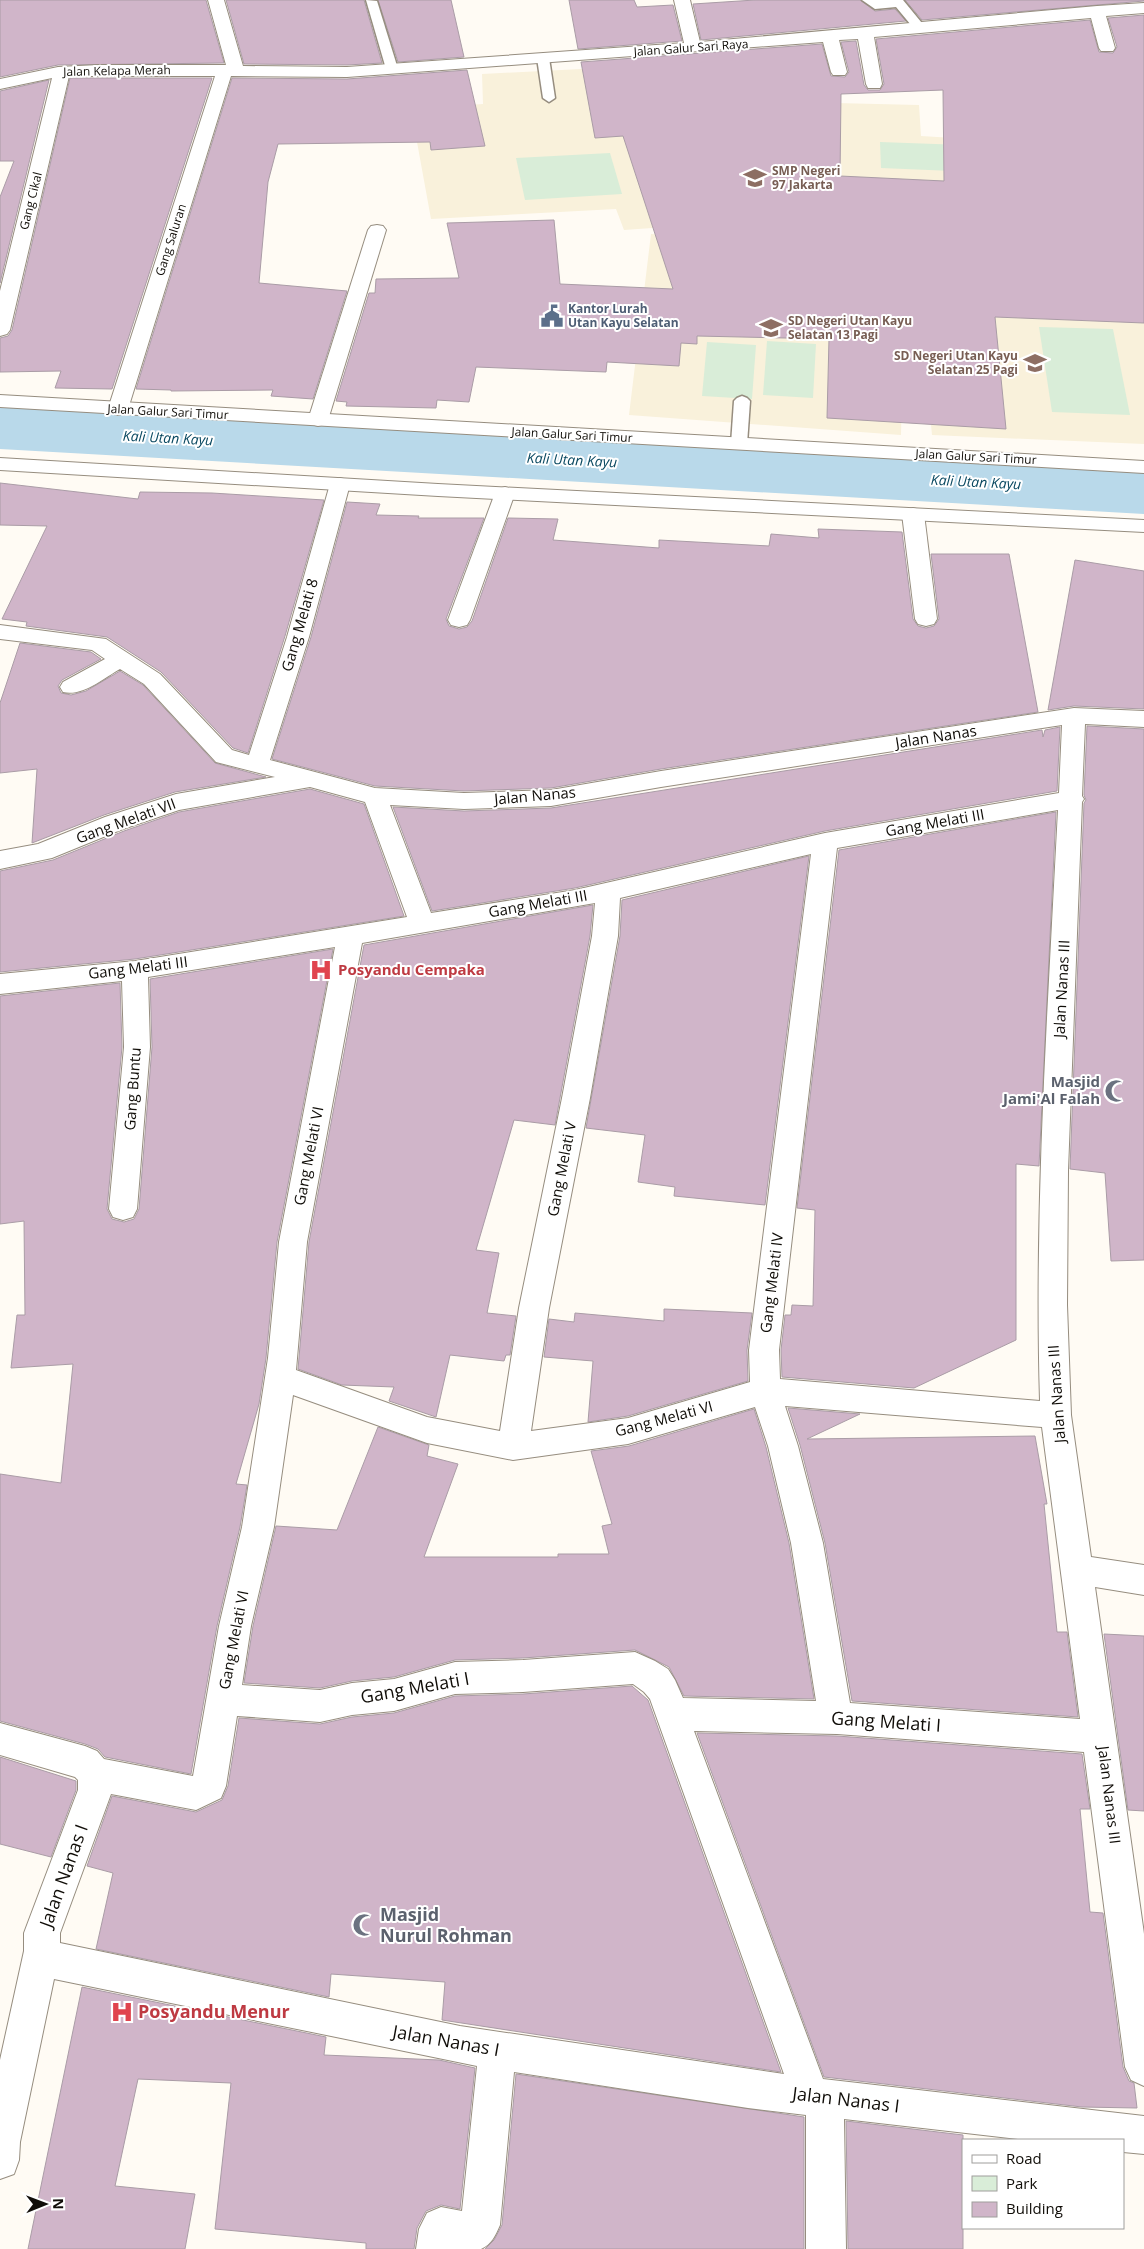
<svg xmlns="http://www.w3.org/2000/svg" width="1144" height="2249" viewBox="0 0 1144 2249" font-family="'Open Sans',sans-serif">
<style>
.education{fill:#f9f1db}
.green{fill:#d9edd8}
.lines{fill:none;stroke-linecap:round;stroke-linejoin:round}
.river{fill:#b9d9ea;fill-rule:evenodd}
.building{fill:#d0b5c9;stroke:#aa9ca6;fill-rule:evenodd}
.service-casing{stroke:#968d7f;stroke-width:3}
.minor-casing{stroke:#968d7f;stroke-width:2}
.tertiary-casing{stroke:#968d7f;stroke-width:2}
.service{fill:#fff;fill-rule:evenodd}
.minor{fill:#fff;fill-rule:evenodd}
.tertiary{fill:#fff;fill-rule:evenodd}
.labels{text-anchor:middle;stroke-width:4;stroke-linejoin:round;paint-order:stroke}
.far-street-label{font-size:12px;fill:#100d08;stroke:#fff}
.far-education-label{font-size:12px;font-weight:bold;fill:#785e54;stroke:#fff;text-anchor:start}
.far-service-label{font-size:12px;font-weight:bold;fill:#4e5e75;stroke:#fff;text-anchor:start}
.far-water-label{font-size:14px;font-style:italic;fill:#094860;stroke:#fff}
.street-label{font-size:15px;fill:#100d08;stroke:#fff}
.health-label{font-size:15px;font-weight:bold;fill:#be3a42;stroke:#fff;text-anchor:start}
.worship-label{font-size:15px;font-weight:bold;fill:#5b616d;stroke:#fff;text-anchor:end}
.near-street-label{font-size:18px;fill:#100d08;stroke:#fff}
.near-worship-label{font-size:18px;font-weight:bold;fill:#5b616d;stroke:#fff;text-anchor:start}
.near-health-label{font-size:18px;font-weight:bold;fill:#be3a42;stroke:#fff;text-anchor:start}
</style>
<rect width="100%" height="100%" fill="#fffbf4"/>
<g class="education">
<polygon points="697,63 714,100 919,105 921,136 1081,146 1096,234 751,221 624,230 616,209 431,219 411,109 483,104 482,74"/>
<polygon points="906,220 901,435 629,415 651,234 769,242"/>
<polygon points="916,265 1144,292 1144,444 932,435"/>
</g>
<g class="green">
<polygon points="880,142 1020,147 1023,174 881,168"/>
<polygon points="610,153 622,194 525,200 516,158"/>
<polygon points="1039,327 1113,329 1130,415 1052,412"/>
<polygon points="767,341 816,344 813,398 763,395"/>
<polygon points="707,342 756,345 752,399 702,396"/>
</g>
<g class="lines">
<polygon class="river" points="0,407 1144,470 1144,514 0,449"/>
</g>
<g class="building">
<polygon points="0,0 206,0 224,63 58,65 0,77"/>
<polygon points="226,0 364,0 382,63 347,65 244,64"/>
<polygon points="378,0 451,0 464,57 398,62"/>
<polygon points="569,0 634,0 637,7 673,5 682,41 578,49"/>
<polygon points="755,0 860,0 875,11 895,9 906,21 701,40 693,4"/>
<polygon points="905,0 1144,0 1144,1 922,20"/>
<path d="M1144,15V323L995,317L1006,429L827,418L829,339L697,336V344L681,343L679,366L607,362L606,372L476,367L469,402L437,400L436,408L346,406L347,402L336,401L369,293H375L376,279L459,278L447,223L554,220L560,284L673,289L623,136L595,138L581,62L822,44L831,76L845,77L849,72L841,42L856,41L864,85L868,90H880L884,84L876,39L1090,20L1099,52L1113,53L1117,47L1108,18ZM943,90L944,181L840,176L841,94Z"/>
<polygon points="467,70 485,146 431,150 430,142 278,144 268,182 259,283 347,291 313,399 271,396 273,390 171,391 171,390 136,389 232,78 347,79"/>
<polygon points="70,78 212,78 112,389 55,388 61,371 0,372 0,338 8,336 12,330"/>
<polygon points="49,80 0,283 0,197 14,161 0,161 0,91"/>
<polygon points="0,483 138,499 140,492 212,493 324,500 285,636 248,753 233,748 161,672 107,637 26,626 27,622 2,619 47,526 0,525"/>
<polygon points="347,502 380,504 376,515 419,516 418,518 484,518 446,619 449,626 459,629 467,627 472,621 508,518 558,519 553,540 659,548 659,540 769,546 771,534 819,538 818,529 902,532 913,619 918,626 926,628 934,626 939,619 931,554 1009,554 1038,712 661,769 551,788 464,791 375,786 272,759 311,637"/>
<polygon points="1075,560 1144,571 1144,709 1074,706 1048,710"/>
<polygon points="20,643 91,652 101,659 62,680 58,686 61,693 71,695 86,691 120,671 143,685 215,763 266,777 175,792 104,815 32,843 37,769 0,773 0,703"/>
<polygon points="1087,726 1144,729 1144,1260 1111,1261 1105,1173 1070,1169 1084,803 1086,800 1084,795"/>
<polygon points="1060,727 1057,791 825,831 575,888 432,911 393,807 464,811 551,808 1042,730 1043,737 1045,730"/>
<polygon points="310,789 364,804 404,916 135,959 0,972 0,871 53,860 124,831 179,812"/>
<polygon points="1056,812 1039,1166 1016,1164 1016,1340 914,1388 782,1377 781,1350 785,1315 791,1315 792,1305 813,1306 815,1210 797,1208 839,850"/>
<polygon points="809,856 765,1205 674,1196 675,1187 638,1182 645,1135 586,1128 620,936 622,900"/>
<polygon points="593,905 590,936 555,1125 514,1120 476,1250 499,1253 487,1313 516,1316 510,1355 506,1355 504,1361 450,1355 436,1417 389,1401 394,1387 342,1385 298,1369 309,1242 364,945"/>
<polygon points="333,949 277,1242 266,1358 259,1404 236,1484 247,1485 240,1527 217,1626 191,1774 105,1757 98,1749 85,1744 0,1721 0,1474 61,1483 73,1364 11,1368 17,1315 25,1315 24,1221 0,1224 0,996 120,983 122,1047 107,1209 112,1219 124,1222 134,1219 139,1209 152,1047 150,979"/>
<polygon points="664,1309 752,1313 747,1350 748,1381 628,1416 588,1422 593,1361 544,1357 549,1319 574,1322 575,1313 664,1321"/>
<polygon points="788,1408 860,1414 807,1439 1035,1436 1047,1504 1044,1504 1057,1632 1067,1632 1078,1717 852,1701 825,1543 800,1445"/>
<polygon points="754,1409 766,1447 789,1543 814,1699 684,1696 669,1667 635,1650 523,1658 455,1660 394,1677 352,1681 320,1688 244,1683 253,1626 276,1526 337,1530 378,1427 429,1445 427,1456 458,1464 424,1557 558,1557 558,1554 609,1554 602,1526 612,1524 591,1451 629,1446"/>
<polygon points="1104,1634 1144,1636 1144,1811 1128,1810"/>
<polygon points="632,1686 648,1700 781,2072 442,2020 445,1982 331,1974 329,1997 96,1949 113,1873 87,1866 112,1796 196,1812 222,1800 228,1786 239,1718 320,1724 352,1717 394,1713 455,1696 523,1694"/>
<polygon points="697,1733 837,1736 1082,1754 1090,1809 1080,1809 1090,1912 1103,1913 1123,2067 1129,2081 1134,2083 1137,2108 1082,2107 824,2077"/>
<polygon points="0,1757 76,1781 76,1790 51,1857 0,1844"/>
<polygon points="82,1987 326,2037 324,2055 439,2060 475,2068 460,2209 441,2205 426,2211 417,2228 414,2249 366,2249 366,2243 215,2229 231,2083 138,2079 115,2186 195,2194 185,2249 28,2249"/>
<polygon points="516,2074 804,2117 804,2249 485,2249 494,2240 502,2225"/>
<polygon points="846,2121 963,2135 963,2249 848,2249"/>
</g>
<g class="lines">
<defs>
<g id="service">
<polygon points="366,0 377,1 398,69 396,72 388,72 386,69"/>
<polygon points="862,0 903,0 926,28 924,31 916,31 896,7 875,9"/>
<polygon points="543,54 549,58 555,98 549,102 543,98 537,58"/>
<polygon points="742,396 747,398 750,401 747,444 745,447 733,447 731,444 734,401 737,398"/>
</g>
<g id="minor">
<polygon points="208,0 224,0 243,66 347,67 684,43 674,0 690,0 700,42 1097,6 1144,3 1144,13 1106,16 1115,48 1113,51 1101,51 1099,48 1091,18 874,37 882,84 880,88 868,88 866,84 858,39 839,40 847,72 845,75 833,75 831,72 823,42 347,77 231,76 128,409 125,413 118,415 111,413 108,409 215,76 69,76 10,330 7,334 0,336 0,291 52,78 0,89 0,79 58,67 99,65 226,65"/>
<polygon points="377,225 383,226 386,230 328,420 325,424 318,426 311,424 308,420 368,230 371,226"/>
<path d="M340,478L347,480L350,484L309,637L270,760L375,788L464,793L551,790L661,771L1074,708L1144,711V727L1085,724L1082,796L1084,799L1082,802L1068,1171L1067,1305L1071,1415L1091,1557L1144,1565V1595L1095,1587L1144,1934V2086L1131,2080L1125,2067L1084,1752L837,1734L694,1731L823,2079L1144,2116V2154L1123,2152V2140H1026L844,2119L846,2249H806V2115L748,2108L514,2072L500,2225C495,2236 492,2244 481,2249H416L419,2229L427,2213L441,2207L462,2211L477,2066L54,1979L20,2142L19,2160L14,2174L0,2179V2060L24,1951V1933L78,1790V1780L75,1777L0,1755V1723L85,1746L97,1751L104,1759L193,1776L219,1626L242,1527L268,1358L279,1242L335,947L148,977L150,1047L137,1209L133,1217L123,1220L113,1217L109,1209L124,1047L122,981L0,994V974L135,961L407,917L365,802L310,787L179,810L123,829L52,858L0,869V851L38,844L105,817L176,794L275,777L216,762L144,684L120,669C104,678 82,697 63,692L60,687L63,682L105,659L92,650L0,639V625L106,639L160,674L232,750L249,755L287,637L330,484L333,480ZM1062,725L1059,793L825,833L575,890L431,913L390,805L464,809L551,806L661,787ZM1058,810C1048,1007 1034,1203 1040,1401L780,1379L779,1350L837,848ZM811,854L749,1350L750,1382L628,1418L531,1431L549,1308L590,1098L618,936L620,898ZM595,903L592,936L562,1098L519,1308L500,1431L427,1417L296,1370L307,1242L362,943ZM293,1395L427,1443L513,1460L628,1444L755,1407L768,1446L791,1543L816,1701L683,1698L675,1680L668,1669L655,1661L635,1652L523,1660L455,1662L394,1679L352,1683L320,1690L242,1685L251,1626L274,1527ZM785,1406L1042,1427L1080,1719L850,1703L823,1543L798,1446ZM633,1684L644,1692L650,1699L784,2074L460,2026L60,1943V1933L111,1794L196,1810L221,1798L226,1786L237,1716L320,1722L352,1715L394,1711L455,1694L523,1692Z"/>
<polygon points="505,487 512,489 515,493 470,620 467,625 459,627 451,625 448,620 495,493 498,489"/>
<polygon points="913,508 920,510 924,514 937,619 934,624 926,626 918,624 915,619 902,514 906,510"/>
</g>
<g id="tertiary">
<polygon points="0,395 1144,461 1144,473 0,407"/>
<polygon points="0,458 438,484 1144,520 1144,532 438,496 0,470"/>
</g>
</defs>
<use href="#service" class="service-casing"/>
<use href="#minor" class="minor-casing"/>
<use href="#tertiary" class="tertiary-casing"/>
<use href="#service" class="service"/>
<use href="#minor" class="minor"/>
<use href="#tertiary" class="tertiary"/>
</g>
<defs>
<symbol id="school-bare" viewBox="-9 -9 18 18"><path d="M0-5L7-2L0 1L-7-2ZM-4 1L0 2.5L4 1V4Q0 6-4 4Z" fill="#8d6e63" stroke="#fff" stroke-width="2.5" paint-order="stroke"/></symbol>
<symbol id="civic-bare" viewBox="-9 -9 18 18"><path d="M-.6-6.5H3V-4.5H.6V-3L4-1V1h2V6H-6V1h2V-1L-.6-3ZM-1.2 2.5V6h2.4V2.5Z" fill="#5c6f8a" stroke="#fff" stroke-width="2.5" paint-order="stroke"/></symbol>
<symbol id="hospital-bare" viewBox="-9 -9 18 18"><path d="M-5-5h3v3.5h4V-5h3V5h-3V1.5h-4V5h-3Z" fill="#e0444e" stroke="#fff" stroke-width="2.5" paint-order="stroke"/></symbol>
<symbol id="mosque-bare" viewBox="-9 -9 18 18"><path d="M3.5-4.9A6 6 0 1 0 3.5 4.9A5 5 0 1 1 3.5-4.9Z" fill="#6b7280" stroke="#fff" stroke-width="2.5" paint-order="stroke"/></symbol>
</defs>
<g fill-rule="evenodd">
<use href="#school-bare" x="739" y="162" width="32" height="32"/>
<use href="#civic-bare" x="536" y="300" width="32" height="32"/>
<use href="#school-bare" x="755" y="312" width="32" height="32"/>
<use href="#school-bare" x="1019" y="347" width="32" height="32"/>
<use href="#hospital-bare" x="305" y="954" width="32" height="32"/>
<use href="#mosque-bare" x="1100" y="1075" width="32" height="32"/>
<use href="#mosque-bare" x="348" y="1909" width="32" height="32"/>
<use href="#hospital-bare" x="106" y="1996" width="32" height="32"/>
</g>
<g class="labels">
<g class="far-street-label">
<text transform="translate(691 48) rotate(-4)" y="4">Jalan Galur Sari Raya</text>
<text transform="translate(117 71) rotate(-1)" y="4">Jalan Kelapa Merah</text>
<text transform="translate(31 201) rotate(-76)" y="4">Gang Cikal</text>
<text transform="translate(171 240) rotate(-72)" y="4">Gang Saluran</text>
<text transform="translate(168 412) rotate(3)" y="4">Jalan Galur Sari Timur</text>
<text transform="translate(572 435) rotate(3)" y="4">Jalan Galur Sari Timur</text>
<text transform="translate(976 457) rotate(3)" y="4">Jalan Galur Sari Timur</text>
</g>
<g class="far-education-label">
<text x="772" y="175">SMP Negeri<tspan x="772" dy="14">97 Jakarta</tspan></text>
<text x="788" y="325">SD Negeri Utan Kayu<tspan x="788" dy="14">Selatan 13 Pagi</tspan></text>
<text x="1018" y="360" text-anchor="end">SD Negeri Utan Kayu<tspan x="1018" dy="14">Selatan 25 Pagi</tspan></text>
</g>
<g class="far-service-label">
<text x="568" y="313">Kantor Lurah<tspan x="568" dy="14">Utan Kayu Selatan</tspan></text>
</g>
<g class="far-water-label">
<text transform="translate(168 438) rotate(3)" y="5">Kali Utan Kayu</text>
<text transform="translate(572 460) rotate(3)" y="5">Kali Utan Kayu</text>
<text transform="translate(976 482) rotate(3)" y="5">Kali Utan Kayu</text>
</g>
<g class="street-label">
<text transform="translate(300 625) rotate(-74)" y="5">Gang Melati 8</text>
<text transform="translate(936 737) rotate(-9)" y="5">Jalan Nanas</text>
<text transform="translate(535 796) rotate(-5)" y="5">Jalan Nanas</text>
<text transform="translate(126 821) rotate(-20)" y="5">Gang Melati VII</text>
<text transform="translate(935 823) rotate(-10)" y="5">Gang Melati III</text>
<text transform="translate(538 904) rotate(-10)" y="5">Gang Melati III</text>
<text transform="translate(138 968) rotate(-7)" y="5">Gang Melati III</text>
<text transform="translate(1062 989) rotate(-87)" y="5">Jalan Nanas III</text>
<text transform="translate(133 1089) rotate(-86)" y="5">Gang Buntu</text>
<text transform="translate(309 1156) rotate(-79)" y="5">Gang Melati VI</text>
<text transform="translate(562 1169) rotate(-79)" y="5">Gang Melati V</text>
<text transform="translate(772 1283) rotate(-83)" y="5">Gang Melati IV</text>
<text transform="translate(1057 1394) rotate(-94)" y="5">Jalan Nanas III</text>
<text transform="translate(664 1419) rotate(-15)" y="5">Gang Melati VI</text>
<text transform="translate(234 1640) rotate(-79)" y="5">Gang Melati VI</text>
<text transform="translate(1109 1795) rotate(83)" y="5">Jalan Nanas III</text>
</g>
<g class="health-label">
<text x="338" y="975">Posyandu Cempaka</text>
</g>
<g class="worship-label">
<text x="1100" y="1087">Masjid<tspan x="1100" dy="17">Jami'Al Falah</tspan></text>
</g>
<g class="near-street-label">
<text transform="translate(415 1688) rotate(-10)" y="6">Gang Melati I</text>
<text transform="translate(886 1722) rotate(4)" y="6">Gang Melati I</text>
<text transform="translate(64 1876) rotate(-70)" y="6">Jalan Nanas I</text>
<text transform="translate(446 2041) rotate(10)" y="6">Jalan Nanas I</text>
<text transform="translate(846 2100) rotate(7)" y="6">Jalan Nanas I</text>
</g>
<g class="near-worship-label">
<text x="380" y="1921">Masjid<tspan x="380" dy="21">Nurul Rohman</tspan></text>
</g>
<g class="near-health-label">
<text x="138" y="2018">Posyandu Menur</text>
</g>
</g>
<rect x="962" y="2139" width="162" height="90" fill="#ffffff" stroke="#9f9e9c"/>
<rect x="972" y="2155" width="25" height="8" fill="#ffffff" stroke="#9f9e9c"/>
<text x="1006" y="2164" font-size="15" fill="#100d08">Road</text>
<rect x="972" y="2176" width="25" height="15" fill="#d9edd8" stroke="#9f9e9c"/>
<text x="1006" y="2189" font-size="15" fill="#100d08">Park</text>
<rect x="972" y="2202" width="25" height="15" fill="#d0b5c9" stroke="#9f9e9c"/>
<text x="1006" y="2214" font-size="15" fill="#100d08">Building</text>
<g transform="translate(45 2204) rotate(89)" stroke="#ffffff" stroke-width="4" paint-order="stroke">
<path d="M0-4L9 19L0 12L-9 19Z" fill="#100d08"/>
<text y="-8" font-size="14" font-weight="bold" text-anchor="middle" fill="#100d08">N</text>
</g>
</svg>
